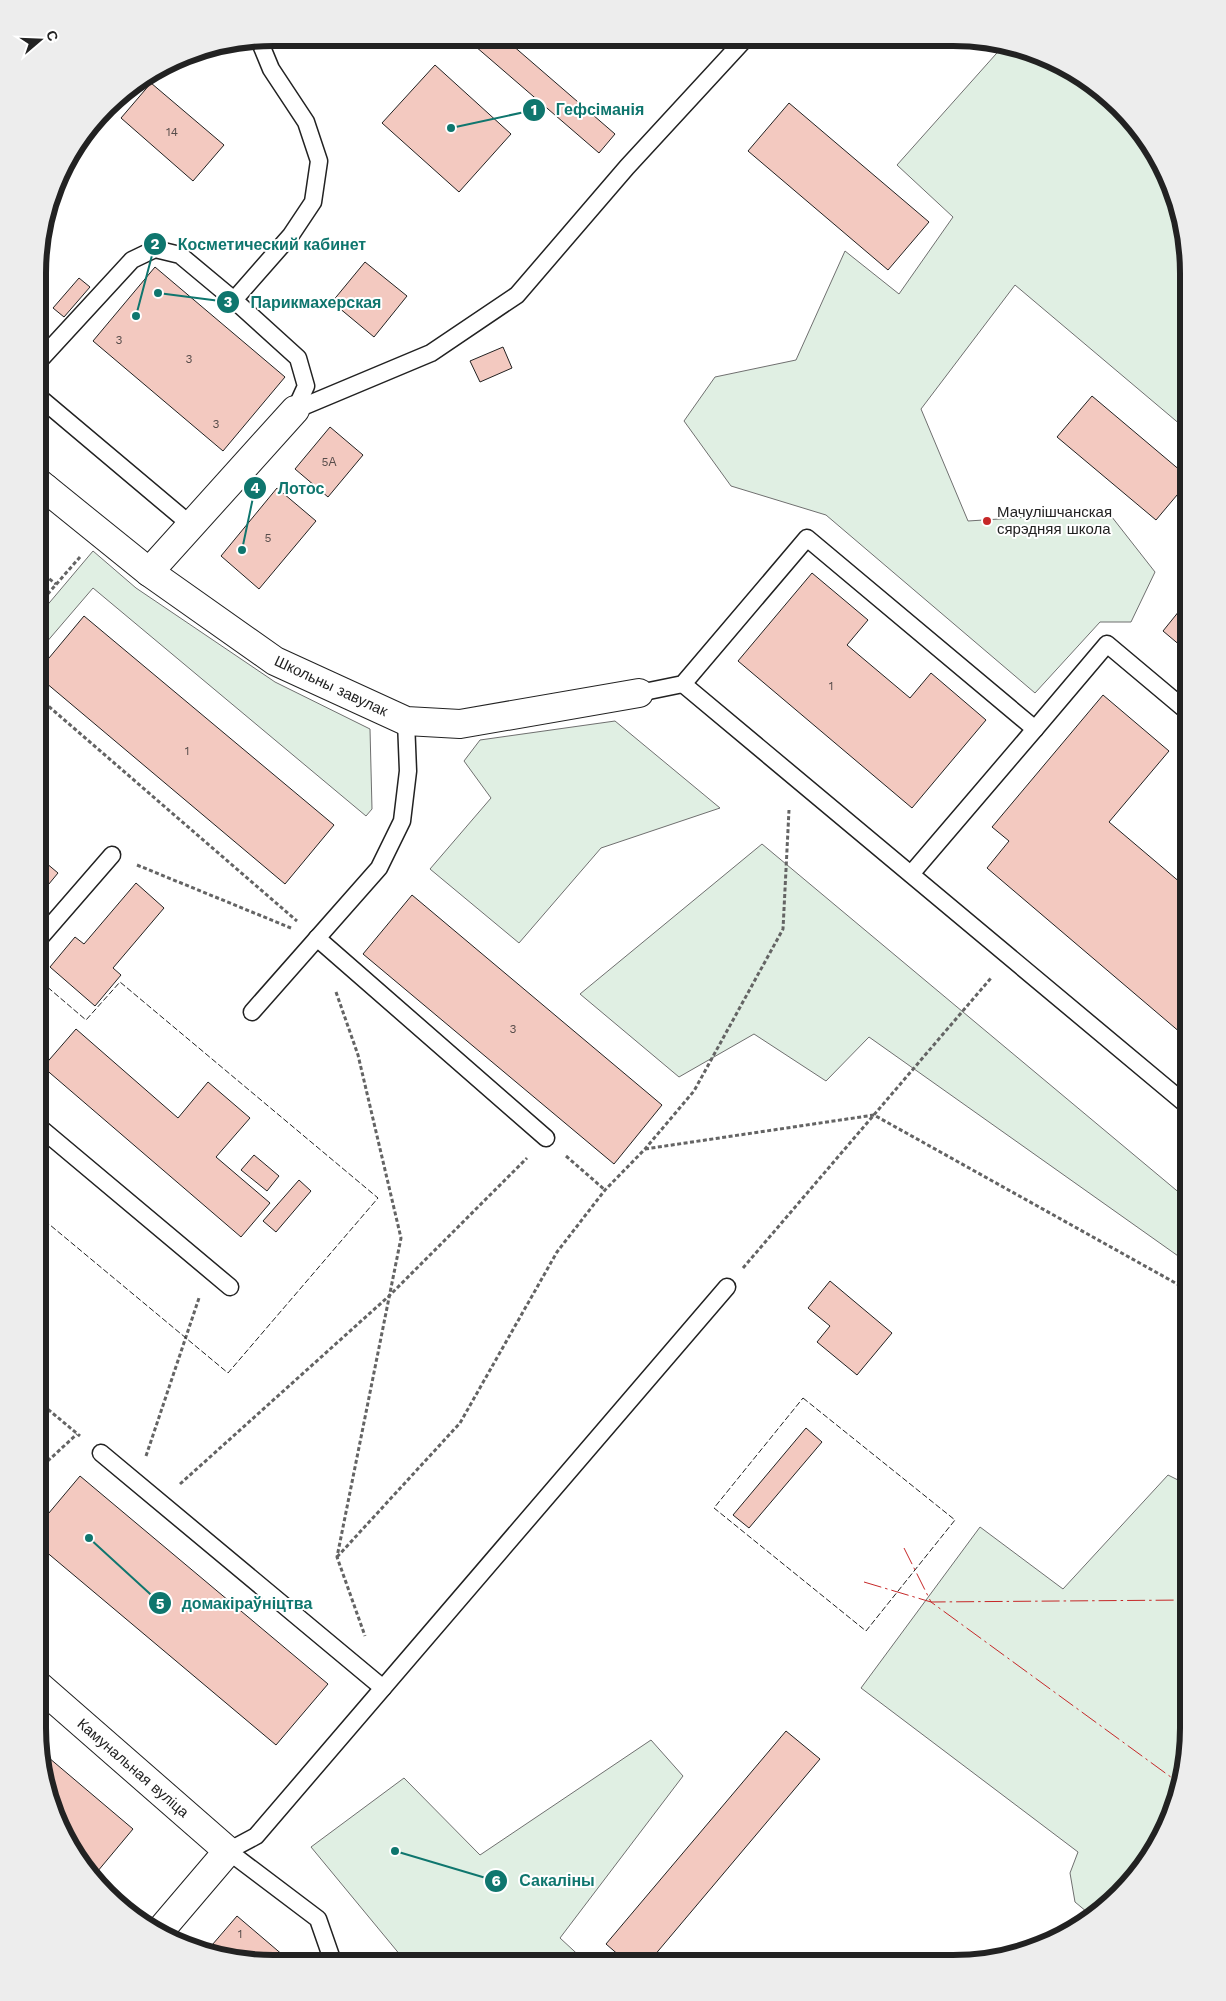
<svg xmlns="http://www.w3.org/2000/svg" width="1226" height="2001" viewBox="0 0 1226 2001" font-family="'Work Sans',sans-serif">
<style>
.green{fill:#e0efe3;stroke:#6f6f6f}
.building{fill:#f3c9c0;stroke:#222}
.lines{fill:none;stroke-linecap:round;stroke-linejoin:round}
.service-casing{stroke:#222;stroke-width:19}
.minor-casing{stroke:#222;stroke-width:30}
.tertiary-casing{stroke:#222;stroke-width:30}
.path{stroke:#646464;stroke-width:3;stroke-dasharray:4 2.5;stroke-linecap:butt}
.service{stroke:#fff;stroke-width:16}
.minor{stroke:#fff;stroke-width:28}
.tertiary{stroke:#fff;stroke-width:28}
.fence{stroke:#222;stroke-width:1;stroke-dasharray:6 2.5;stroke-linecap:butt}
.power{stroke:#c62828;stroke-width:1;stroke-dasharray:18 4 2.5 4;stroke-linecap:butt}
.poi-dot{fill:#c62828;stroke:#fff;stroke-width:2}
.labels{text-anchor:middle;stroke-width:4;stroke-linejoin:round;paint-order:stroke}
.number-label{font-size:12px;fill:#564c4a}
.poi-label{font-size:15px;fill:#222;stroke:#fff;text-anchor:start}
.street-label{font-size:15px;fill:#222;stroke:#fff}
.rim{fill:none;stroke:#222;stroke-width:6}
.leader{fill:none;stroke:#0f766e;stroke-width:2}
.callout-dot{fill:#0f766e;stroke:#fff;stroke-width:2}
.mark-label{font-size:15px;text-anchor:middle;font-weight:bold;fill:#fff}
.callout-label{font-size:16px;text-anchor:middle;font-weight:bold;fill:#0f766e;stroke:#fff;stroke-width:4;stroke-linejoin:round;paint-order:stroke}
</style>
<rect width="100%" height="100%" fill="#fff"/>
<g class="green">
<polygon points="1004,45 1043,56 1097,86 1140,130 1171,183 1188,273 1188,431 1015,285 921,409 968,521 1108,512 1155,572 1131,622 1100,622 1035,693 826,515 731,486 684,421 715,377 796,360 845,251 899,294 953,217 897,165"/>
<polygon points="93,551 136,588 275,682 370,729 372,809 366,816 93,588 39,651 39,615"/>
<polygon points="615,721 720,808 601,848 519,943 430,869 491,798 464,761 480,740"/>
<polygon points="762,844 1188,1200 1188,1263 869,1037 826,1081 754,1034 679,1077 580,994"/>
<polygon points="1168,1475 1188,1485 1188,1744 1171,1818 1140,1871 1093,1917 1075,1902 1070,1873 1078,1852 861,1688 980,1527 1063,1589"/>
<polygon points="651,1740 683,1776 560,1938 586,1962 406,1962 311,1847 404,1778 480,1855"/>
</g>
<g class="building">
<polygon points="470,38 504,38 615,134 599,153 468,40"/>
<polygon points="567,38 583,38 577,46"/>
<polygon points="435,65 511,134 459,192 382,123"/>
<polygon points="151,83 224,145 193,181 121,118"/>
<polygon points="789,103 929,222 888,270 748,151"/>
<polygon points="365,262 407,296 374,337 332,302"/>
<polygon points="155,267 285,377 223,451 93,341"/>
<polygon points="79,278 90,287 64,317 53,308"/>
<polygon points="503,347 512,368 480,382 470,361"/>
<polygon points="1092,396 1188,477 1188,482 1156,520 1057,437"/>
<polygon points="330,427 363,455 328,497 295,469"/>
<polygon points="277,488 316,521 259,589 221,556"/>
<polygon points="812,573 868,620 847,645 910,698 931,673 986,720 912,808 738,661"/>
<polygon points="1188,600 1188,652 1163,631"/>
<polygon points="84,616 334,825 285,884 39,677 39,670"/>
<polygon points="1103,695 1169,751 1109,822 1188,889 1188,1039 987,868 1009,841 992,827"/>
<polygon points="39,857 58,873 39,896"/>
<polygon points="136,883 164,908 113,968 121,975 95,1006 50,967 75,937 84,944"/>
<polygon points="412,895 662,1105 614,1164 363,954"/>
<polygon points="76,1029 178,1118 208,1082 250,1118 216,1157 270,1203 241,1237 43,1067"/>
<polygon points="254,1155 279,1176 267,1191 241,1170"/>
<polygon points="299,1180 311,1191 276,1232 263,1221"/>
<polygon points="830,1281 892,1333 857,1375 817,1342 830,1326 808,1308"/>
<polygon points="806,1428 822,1442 749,1528 733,1515"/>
<polygon points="80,1476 328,1684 276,1745 38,1545 38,1526"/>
<polygon points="786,1731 820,1759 648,1963 628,1963 606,1944"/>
<polygon points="42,1752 133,1829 92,1878 86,1872 55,1818"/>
<polygon points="237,1916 291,1962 243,1962 206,1952"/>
</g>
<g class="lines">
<defs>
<g id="service">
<polyline points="234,300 291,235 313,202 319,161 306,122 271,69 259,40"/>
<polyline points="39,361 132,260 155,249 180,255 234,300 298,358 306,386 295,410"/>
<polyline points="39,397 191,525"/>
<polyline points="295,410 431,353 517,295 627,167 745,39"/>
<polyline points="683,684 1188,1106"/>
<polyline points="639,693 683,684 807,538 1035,729 1107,644 1188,712"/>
<polyline points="911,874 1035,729"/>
<polyline points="317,938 546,1138"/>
<polyline points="39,939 112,855"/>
<polyline points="252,1012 379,868 402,821 408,771 406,721"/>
<polyline points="38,1126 230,1287"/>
<polyline points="101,1453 383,1688"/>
<polyline points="333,1962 318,1919 228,1851 256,1836 727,1287"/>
</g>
<g id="minor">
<polyline points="45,488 149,572 275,661 406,721 460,724 639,693"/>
<polyline points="149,572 295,410"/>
<polyline points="38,1685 228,1851 159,1932"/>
</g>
<polyline id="tertiary" points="39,496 45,488 39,483"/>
</defs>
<use href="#service" class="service-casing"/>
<use href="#minor" class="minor-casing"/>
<use href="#tertiary" class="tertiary-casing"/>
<g class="path">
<polyline points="39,571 56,584"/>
<polyline points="39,604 80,557"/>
<polyline points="39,698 297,921"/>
<polyline points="137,865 291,928"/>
<polyline points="336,992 358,1055 401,1238 337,1557 365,1636"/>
<polyline points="645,1149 874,1115 1188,1290"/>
<polyline points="566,1156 605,1190"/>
<polyline points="743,1268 991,978"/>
<polyline points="38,1401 80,1436"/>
<polyline points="146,1456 199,1298"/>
<polyline points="38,1470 77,1434"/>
<polyline points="180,1484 389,1296 527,1158"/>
<polyline points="337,1557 460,1423 557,1252 605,1190 645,1149 694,1091 783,929 789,810"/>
</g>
<use href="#service" class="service"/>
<use href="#minor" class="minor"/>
<use href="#tertiary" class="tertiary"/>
<g class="fence">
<polyline points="38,1215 228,1373 378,1198 120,982 86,1020 38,979"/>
<polygon points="803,1398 955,1520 866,1631 714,1508"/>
</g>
<g class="power">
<polyline points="904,1548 931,1602 1188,1600"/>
<polyline points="864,1582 931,1602 1179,1783"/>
</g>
</g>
<circle class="poi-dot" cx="987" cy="521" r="5"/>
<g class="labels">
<g class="number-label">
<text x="172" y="136">14</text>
<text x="119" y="344">3</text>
<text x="189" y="363">3</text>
<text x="216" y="428">3</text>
<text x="329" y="466">5А</text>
<text x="268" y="542">5</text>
<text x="831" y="690">1</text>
<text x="187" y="755">1</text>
<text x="513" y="1033">3</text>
<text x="240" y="1938">1</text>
</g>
<g class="poi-label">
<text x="997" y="517">Мачулішчанская<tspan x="997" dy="17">сярэдняя школа</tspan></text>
</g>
<g class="street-label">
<text transform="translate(331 686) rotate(25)" y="5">Школьны завулак</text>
<text transform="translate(133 1768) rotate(41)" y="5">Камунальная вуліца</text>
</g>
</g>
<path d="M0 0H1226V2001H0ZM273 46H953A227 227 0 0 1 1180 273V1728A227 227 0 0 1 953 1955H273A227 227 0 0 1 46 1728V273A227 227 0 0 1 273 46Z" fill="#ededed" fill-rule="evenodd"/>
<path class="rim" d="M273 46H953A227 227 0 0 1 1180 273V1728A227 227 0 0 1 953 1955H273A227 227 0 0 1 46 1728V273A227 227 0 0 1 273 46Z"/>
<path class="leader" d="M451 128L534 110M136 316L155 244M158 293L228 302M242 550L255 488M89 1538L160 1603M395 1851L496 1881"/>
<g class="callout-dot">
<circle cx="451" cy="128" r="5"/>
<circle cx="136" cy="316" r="5"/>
<circle cx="158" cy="293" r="5"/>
<circle cx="242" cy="550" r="5"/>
<circle cx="89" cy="1538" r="5"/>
<circle cx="395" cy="1851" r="5"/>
<circle cx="534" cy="110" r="12"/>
<circle cx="155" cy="244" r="12"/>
<circle cx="228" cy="302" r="12"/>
<circle cx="255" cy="488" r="12"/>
<circle cx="160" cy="1603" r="12"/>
<circle cx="496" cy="1881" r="12"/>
</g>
<g class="mark-label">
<text x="534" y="115">1</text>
<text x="155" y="249">2</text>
<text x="228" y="307">3</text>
<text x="255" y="493">4</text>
<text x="160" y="1609">5</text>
<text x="496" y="1886">6</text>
</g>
<g class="callout-label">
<text x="600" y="115">Гефсіманія</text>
<text x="272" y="250">Косметический кабинет</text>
<text x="316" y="308">Парикмахерская</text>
<text x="301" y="494">Лотос</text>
<text x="247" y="1609">домакіраўніцтва</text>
<text x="557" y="1886">Сакаліны</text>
</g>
<g transform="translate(40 40) rotate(71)" stroke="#ffffff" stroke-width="4" paint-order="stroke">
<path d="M0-4L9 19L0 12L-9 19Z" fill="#222222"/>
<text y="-8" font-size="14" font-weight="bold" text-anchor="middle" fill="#222222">С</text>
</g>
</svg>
